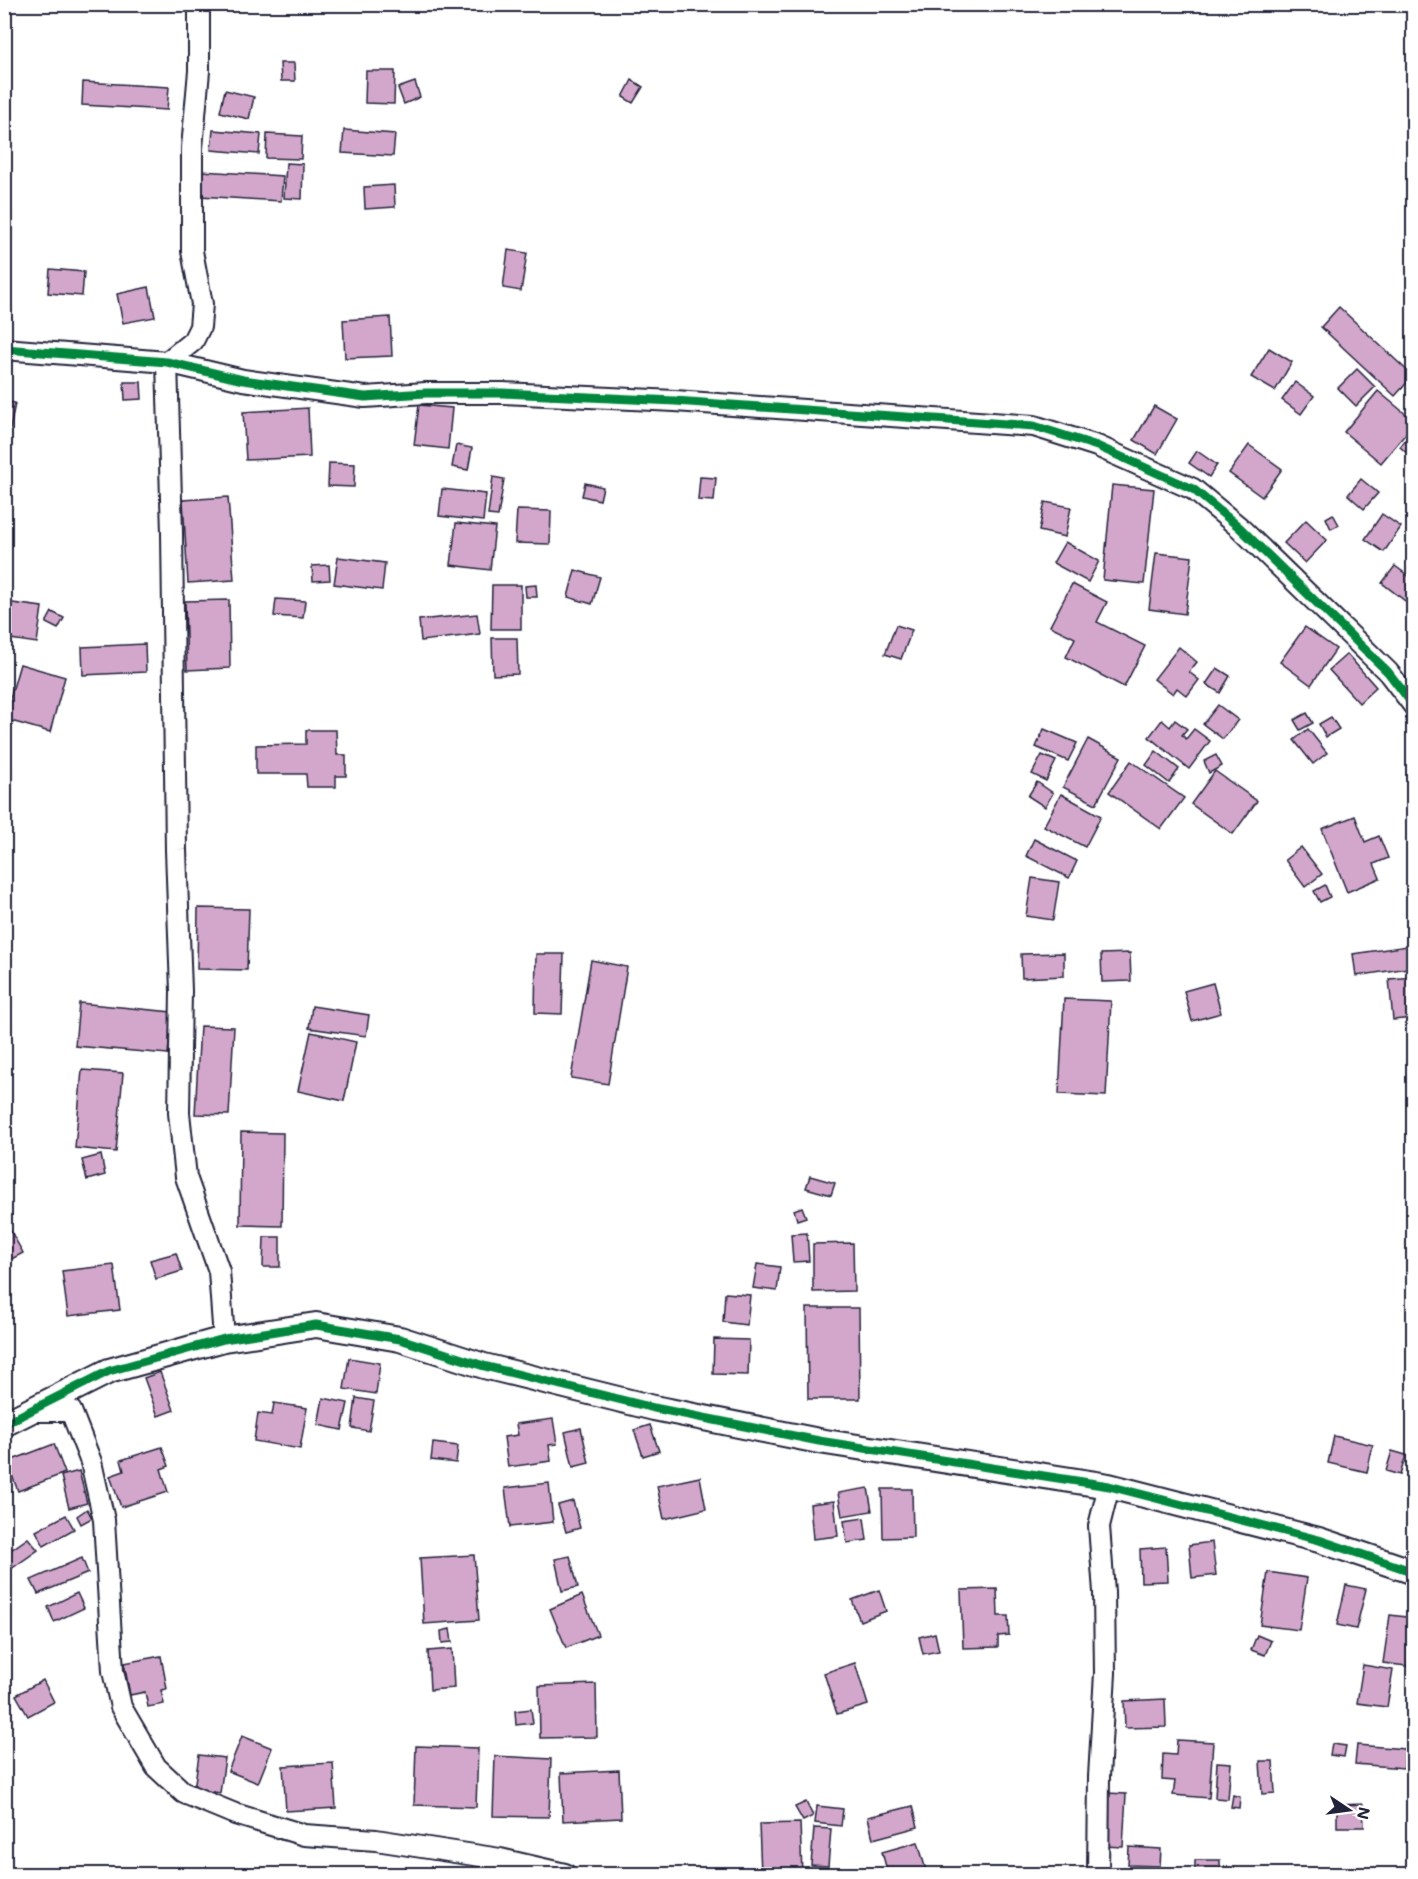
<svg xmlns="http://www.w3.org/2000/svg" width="1418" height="1879" viewBox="0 0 1418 1879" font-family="Mali,sans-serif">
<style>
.building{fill:#d3a7cb;stroke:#22223b;stroke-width:1.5}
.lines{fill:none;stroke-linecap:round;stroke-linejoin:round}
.minor-casing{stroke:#22223b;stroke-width:24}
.tertiary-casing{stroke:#22223b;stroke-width:28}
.minor{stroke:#fff;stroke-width:20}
.tertiary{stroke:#fff;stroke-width:24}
.cycleway-casing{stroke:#fff;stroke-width:13}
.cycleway{stroke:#00873e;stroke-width:9}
</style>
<rect width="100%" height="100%" fill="#fff"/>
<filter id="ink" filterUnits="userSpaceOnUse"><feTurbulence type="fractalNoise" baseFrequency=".0167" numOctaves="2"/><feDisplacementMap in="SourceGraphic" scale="12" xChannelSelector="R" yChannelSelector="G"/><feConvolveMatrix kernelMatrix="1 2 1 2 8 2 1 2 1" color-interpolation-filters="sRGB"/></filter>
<g filter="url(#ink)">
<g class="building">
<polygon points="280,63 294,63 295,81 281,81"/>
<polygon points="366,71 395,71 394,104 365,103"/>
<polygon points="632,80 643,87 633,103 623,97"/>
<polygon points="83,82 169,87 167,110 82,105"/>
<polygon points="415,82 420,97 404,104 398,88"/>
<polygon points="225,90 254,97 249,119 220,112"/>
<polygon points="213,130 261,134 259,154 211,150"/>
<polygon points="344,130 395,134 393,156 342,153"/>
<polygon points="267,134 302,136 301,159 266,158"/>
<polygon points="286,163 303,164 302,199 284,198"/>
<polygon points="201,171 283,176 281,201 200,196"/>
<polygon points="394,185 395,207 365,209 364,187"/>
<polygon points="508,250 527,253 521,291 503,288"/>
<polygon points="50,269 84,272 82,296 48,293"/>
<polygon points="149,287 155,317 123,323 117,294"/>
<polygon points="1339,307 1413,376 1395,396 1321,327"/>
<polygon points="390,317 392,356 345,358 343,320"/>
<polygon points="1269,348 1292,362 1275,391 1251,377"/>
<polygon points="1357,369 1375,387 1356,406 1338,388"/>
<polygon points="124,382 141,382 142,399 125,400"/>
<polygon points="1295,382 1314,396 1301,414 1282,400"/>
<polygon points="1378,391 1414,421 1414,424 1381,463 1344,432"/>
<polygon points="4,401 15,403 7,446 4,446"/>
<polygon points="419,405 452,408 448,449 414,445"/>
<polygon points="1154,406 1177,419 1157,454 1134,440"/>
<polygon points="308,408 310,457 246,460 243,412"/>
<polygon points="1410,434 1414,436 1414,450 1409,455 1400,447"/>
<polygon points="456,445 472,448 468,470 452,467"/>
<polygon points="1249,445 1282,469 1262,497 1229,473"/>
<polygon points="1197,451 1217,465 1209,477 1189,463"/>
<polygon points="329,463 355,464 354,487 328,486"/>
<polygon points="493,477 504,479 498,516 488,515"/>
<polygon points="700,477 716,478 714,501 698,500"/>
<polygon points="1361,479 1378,493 1364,509 1348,495"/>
<polygon points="585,483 603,487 600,500 582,496"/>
<polygon points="1112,485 1154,489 1144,584 1103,580"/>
<polygon points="442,489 486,494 483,521 439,516"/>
<polygon points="228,497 234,580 188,583 183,500"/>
<polygon points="1045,502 1071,507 1065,537 1039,531"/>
<polygon points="517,510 551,511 550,544 515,543"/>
<polygon points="1333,514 1339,525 1331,529 1326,518"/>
<polygon points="1382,514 1401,527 1384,552 1365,539"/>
<polygon points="1306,520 1327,540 1305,563 1284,543"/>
<polygon points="456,523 495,527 490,570 451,565"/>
<polygon points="1065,542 1099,561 1088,582 1053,563"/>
<polygon points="1156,553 1192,557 1185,614 1149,609"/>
<polygon points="338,557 385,563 382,590 334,584"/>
<polygon points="329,565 330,580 313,581 312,566"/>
<polygon points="1395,566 1414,580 1414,598 1409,604 1382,583"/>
<polygon points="575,570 600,577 592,604 568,597"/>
<polygon points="1072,584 1107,602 1097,622 1145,646 1124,687 1066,657 1075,638 1050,626"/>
<polygon points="492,585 521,585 521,629 491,629"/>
<polygon points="536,585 537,597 526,597 525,586"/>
<polygon points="276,599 305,601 303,618 274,616"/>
<polygon points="229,600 230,668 187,670 185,601"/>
<polygon points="5,602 42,607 37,643 4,638"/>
<polygon points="52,612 64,618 58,629 46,623"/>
<polygon points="477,614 480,634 421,641 419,620"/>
<polygon points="896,625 912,630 901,659 885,654"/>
<polygon points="1305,627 1336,649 1311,685 1280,662"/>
<polygon points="492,638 517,638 518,674 493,675"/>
<polygon points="145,644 146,672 83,675 82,647"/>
<polygon points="1179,647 1197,662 1189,672 1199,680 1187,696 1177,688 1173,694 1154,679"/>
<polygon points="1347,654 1376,687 1359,703 1329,670"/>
<polygon points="20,664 65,677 50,732 4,719"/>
<polygon points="1217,668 1230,676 1220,693 1206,684"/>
<polygon points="1218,705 1238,720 1223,739 1203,724"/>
<polygon points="1307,713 1313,723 1300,730 1294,720"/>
<polygon points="1331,717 1339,729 1326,737 1319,724"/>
<polygon points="1162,720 1170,727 1175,720 1187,729 1182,735 1186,739 1194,729 1210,741 1189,769 1149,737"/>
<polygon points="1044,729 1077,743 1068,761 1036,747"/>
<polygon points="1308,729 1327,753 1313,764 1294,740"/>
<polygon points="306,730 336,730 337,755 346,755 346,776 336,776 336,787 307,787 306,774 256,774 256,745 306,744"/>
<polygon points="1088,739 1121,757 1096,804 1063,787"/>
<polygon points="1156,751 1179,769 1169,783 1146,765"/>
<polygon points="1042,755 1056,761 1046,781 1032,774"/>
<polygon points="1216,755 1222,766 1209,773 1204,761"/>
<polygon points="1131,761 1184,798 1161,829 1109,792"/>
<polygon points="1215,771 1257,801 1233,834 1191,804"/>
<polygon points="1037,782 1053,793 1045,807 1028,796"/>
<polygon points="1061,794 1101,816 1085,847 1044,826"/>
<polygon points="1355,816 1365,842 1379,836 1388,858 1374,864 1380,878 1347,892 1322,829"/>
<polygon points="1034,839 1077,861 1069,878 1026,856"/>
<polygon points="1301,847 1322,874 1305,887 1285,860"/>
<polygon points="1032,878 1059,882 1053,920 1026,916"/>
<polygon points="1325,885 1330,897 1320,902 1314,891"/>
<polygon points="198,908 249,909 247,970 197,969"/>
<polygon points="1414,945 1414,967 1356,976 1353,954"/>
<polygon points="1064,953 1064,976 1022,978 1021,954"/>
<polygon points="1130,953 1131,981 1102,982 1101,954"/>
<polygon points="536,954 564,954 562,1014 535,1013"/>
<polygon points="591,960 627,967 608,1084 571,1078"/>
<polygon points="1414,977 1414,1018 1393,1020 1389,979"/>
<polygon points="1213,983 1221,1013 1192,1021 1184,991"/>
<polygon points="1064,999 1111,1001 1106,1096 1059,1094"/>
<polygon points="79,1003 172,1012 168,1054 75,1046"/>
<polygon points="312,1006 369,1015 366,1036 309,1028"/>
<polygon points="200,1026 234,1027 229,1115 195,1114"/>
<polygon points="311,1032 356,1042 344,1101 298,1091"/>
<polygon points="82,1070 123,1073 116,1152 75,1148"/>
<polygon points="241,1132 283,1133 282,1226 240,1225"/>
<polygon points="101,1155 105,1175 87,1180 82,1160"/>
<polygon points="810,1176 835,1183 831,1195 806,1188"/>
<polygon points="802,1207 806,1217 797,1220 794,1210"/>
<polygon points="4,1219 23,1253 4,1263"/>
<polygon points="807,1233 809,1261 793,1262 791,1234"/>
<polygon points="264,1237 280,1237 280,1267 263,1267"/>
<polygon points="853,1243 854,1291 813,1292 813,1244"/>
<polygon points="176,1253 182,1271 156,1279 150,1260"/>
<polygon points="757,1264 780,1267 777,1291 753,1288"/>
<polygon points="114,1265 120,1310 68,1316 62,1271"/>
<polygon points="725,1293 750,1295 747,1325 723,1322"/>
<polygon points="807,1308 859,1308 860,1399 808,1399"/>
<polygon points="714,1339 749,1340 748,1375 713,1374"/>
<polygon points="349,1358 380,1363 376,1394 344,1389"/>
<polygon points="160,1372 174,1410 158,1416 144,1378"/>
<polygon points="323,1398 348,1403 342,1430 318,1425"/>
<polygon points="356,1398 374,1401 369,1431 352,1428"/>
<polygon points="274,1403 307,1408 300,1449 254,1441 258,1413 272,1415"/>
<polygon points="553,1419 557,1444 549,1445 551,1461 508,1467 504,1437 518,1435 516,1424"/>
<polygon points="650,1425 659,1451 643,1456 634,1430"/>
<polygon points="581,1428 589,1463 573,1467 565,1432"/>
<polygon points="1334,1436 1373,1445 1367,1472 1328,1463"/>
<polygon points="433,1443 458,1446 456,1463 431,1460"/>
<polygon points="54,1444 65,1473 18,1491 7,1462"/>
<polygon points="162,1447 169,1466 161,1469 168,1492 121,1507 110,1476 124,1471 121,1460"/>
<polygon points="1392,1451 1406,1455 1400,1475 1386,1471"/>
<polygon points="79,1471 87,1503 69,1508 61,1476"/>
<polygon points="700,1477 706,1509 664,1519 657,1486"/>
<polygon points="549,1483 553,1522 510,1527 505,1488"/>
<polygon points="868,1488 872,1511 842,1516 838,1493"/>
<polygon points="882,1489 912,1489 913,1537 883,1538"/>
<polygon points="573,1501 580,1528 566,1532 558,1505"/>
<polygon points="834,1501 838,1536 813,1539 810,1504"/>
<polygon points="87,1509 92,1518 81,1524 77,1516"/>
<polygon points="66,1515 74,1529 44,1546 36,1531"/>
<polygon points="864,1518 867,1540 847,1543 844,1521"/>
<polygon points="28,1538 38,1550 11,1569 4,1560 4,1555"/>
<polygon points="1212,1542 1216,1575 1192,1578 1189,1545"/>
<polygon points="1166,1547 1168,1581 1141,1582 1140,1549"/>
<polygon points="474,1555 479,1620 424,1624 420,1558"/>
<polygon points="570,1556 578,1587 562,1591 555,1559"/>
<polygon points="82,1558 88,1573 38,1594 31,1580"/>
<polygon points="1268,1572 1307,1578 1299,1630 1260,1625"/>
<polygon points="1346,1585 1366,1589 1356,1629 1337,1625"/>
<polygon points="997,1589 998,1616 1008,1616 1009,1635 998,1636 998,1647 963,1648 961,1590"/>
<polygon points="879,1590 886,1611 860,1621 852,1600"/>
<polygon points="77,1593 84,1608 54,1622 48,1607"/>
<polygon points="582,1595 598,1635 566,1648 550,1609"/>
<polygon points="1390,1615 1414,1618 1414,1667 1383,1663"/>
<polygon points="450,1629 452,1642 442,1643 441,1631"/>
<polygon points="935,1633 939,1651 923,1654 919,1637"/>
<polygon points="1257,1635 1271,1641 1265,1655 1251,1650"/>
<polygon points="452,1649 454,1688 430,1690 428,1651"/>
<polygon points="161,1656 167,1689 161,1690 164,1704 148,1707 145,1692 130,1695 124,1663"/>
<polygon points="855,1663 868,1705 837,1714 824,1673"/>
<polygon points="1363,1665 1393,1670 1387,1707 1357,1703"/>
<polygon points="43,1680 54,1702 28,1716 16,1695"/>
<polygon points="596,1684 597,1737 540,1738 539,1686"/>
<polygon points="1165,1699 1166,1727 1125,1728 1124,1701"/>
<polygon points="531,1709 533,1723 516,1725 515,1711"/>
<polygon points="242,1736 272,1748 258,1783 228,1771"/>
<polygon points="1177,1740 1213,1742 1209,1798 1173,1795 1175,1781 1162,1780 1163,1754 1176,1755"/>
<polygon points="1332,1744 1346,1746 1344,1757 1330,1755"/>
<polygon points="1357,1745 1405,1749 1404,1768 1355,1764"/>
<polygon points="416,1746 478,1748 476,1807 414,1805"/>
<polygon points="199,1755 225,1758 220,1793 194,1789"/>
<polygon points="495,1756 551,1759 549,1817 493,1816"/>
<polygon points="1260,1761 1273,1761 1275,1793 1262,1794"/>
<polygon points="1217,1762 1231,1763 1228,1799 1215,1798"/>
<polygon points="333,1763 336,1808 286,1811 283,1766"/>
<polygon points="619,1770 621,1818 563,1821 561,1773"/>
<polygon points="1107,1793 1126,1794 1123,1847 1104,1846"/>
<polygon points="1233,1795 1240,1797 1239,1808 1231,1807"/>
<polygon points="806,1802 813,1816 803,1821 795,1807"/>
<polygon points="1363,1804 1364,1827 1337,1827 1337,1805"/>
<polygon points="817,1806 843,1809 841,1826 815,1823"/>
<polygon points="913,1806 918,1827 873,1839 868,1817"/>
<polygon points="800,1823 802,1874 761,1874 759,1824"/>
<polygon points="814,1828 831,1829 828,1866 811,1865"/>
<polygon points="918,1842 927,1874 888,1874 882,1852"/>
<polygon points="1129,1847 1161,1849 1160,1866 1128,1865"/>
<rect x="1195" y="1860" width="25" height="14"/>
</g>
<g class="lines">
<defs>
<g id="minor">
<polyline points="199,4 199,71 192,148 192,251 202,304 200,327 193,341 167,362 172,533 176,850 181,991 179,1113 186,1177 219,1271 224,1339"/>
<polyline points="4,349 167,362 243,380 365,397 426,393 503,393 675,401 1034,426 1097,446 1193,489 1239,527 1388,672 1414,706"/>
<polyline points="32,1411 71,1411 91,1462 104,1520 113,1671 121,1707 156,1767 184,1793 235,1814 304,1835 376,1840 500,1859 565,1874"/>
<polyline points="1098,1874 1099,1777 1105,1673 1104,1592 1099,1526 1109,1486"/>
</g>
<polyline id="tertiary" points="4,1424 109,1371 224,1339 316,1325 400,1339 484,1366 654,1408 819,1441 1109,1486 1319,1540 1414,1572"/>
</defs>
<use href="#minor" class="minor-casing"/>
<use href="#tertiary" class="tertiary-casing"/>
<use href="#minor" class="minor"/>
<use href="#tertiary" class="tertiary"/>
<defs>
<g id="cycleway">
<polyline points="4,349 167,362 243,380 365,397 426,393 503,393 675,401 1034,426 1097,446 1193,489 1239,527 1388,672 1414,706"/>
<polyline points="4,1424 109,1371 224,1339 316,1325 400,1339 484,1366 654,1408 819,1441 1109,1486 1319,1540 1414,1572"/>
</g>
</defs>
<use href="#cycleway" class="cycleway-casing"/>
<use href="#cycleway" class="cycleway"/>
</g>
</g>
<rect width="1418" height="1879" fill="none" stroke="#fff" stroke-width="24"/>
<rect x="12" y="12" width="1394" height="1855" fill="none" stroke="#22223b" stroke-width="2" filter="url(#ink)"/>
<g transform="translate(1349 1810) rotate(103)" stroke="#ffffff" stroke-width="4.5" paint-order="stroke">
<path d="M0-4.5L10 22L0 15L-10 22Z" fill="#22223b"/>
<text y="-9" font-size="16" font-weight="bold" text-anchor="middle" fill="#22223b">N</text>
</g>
</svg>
